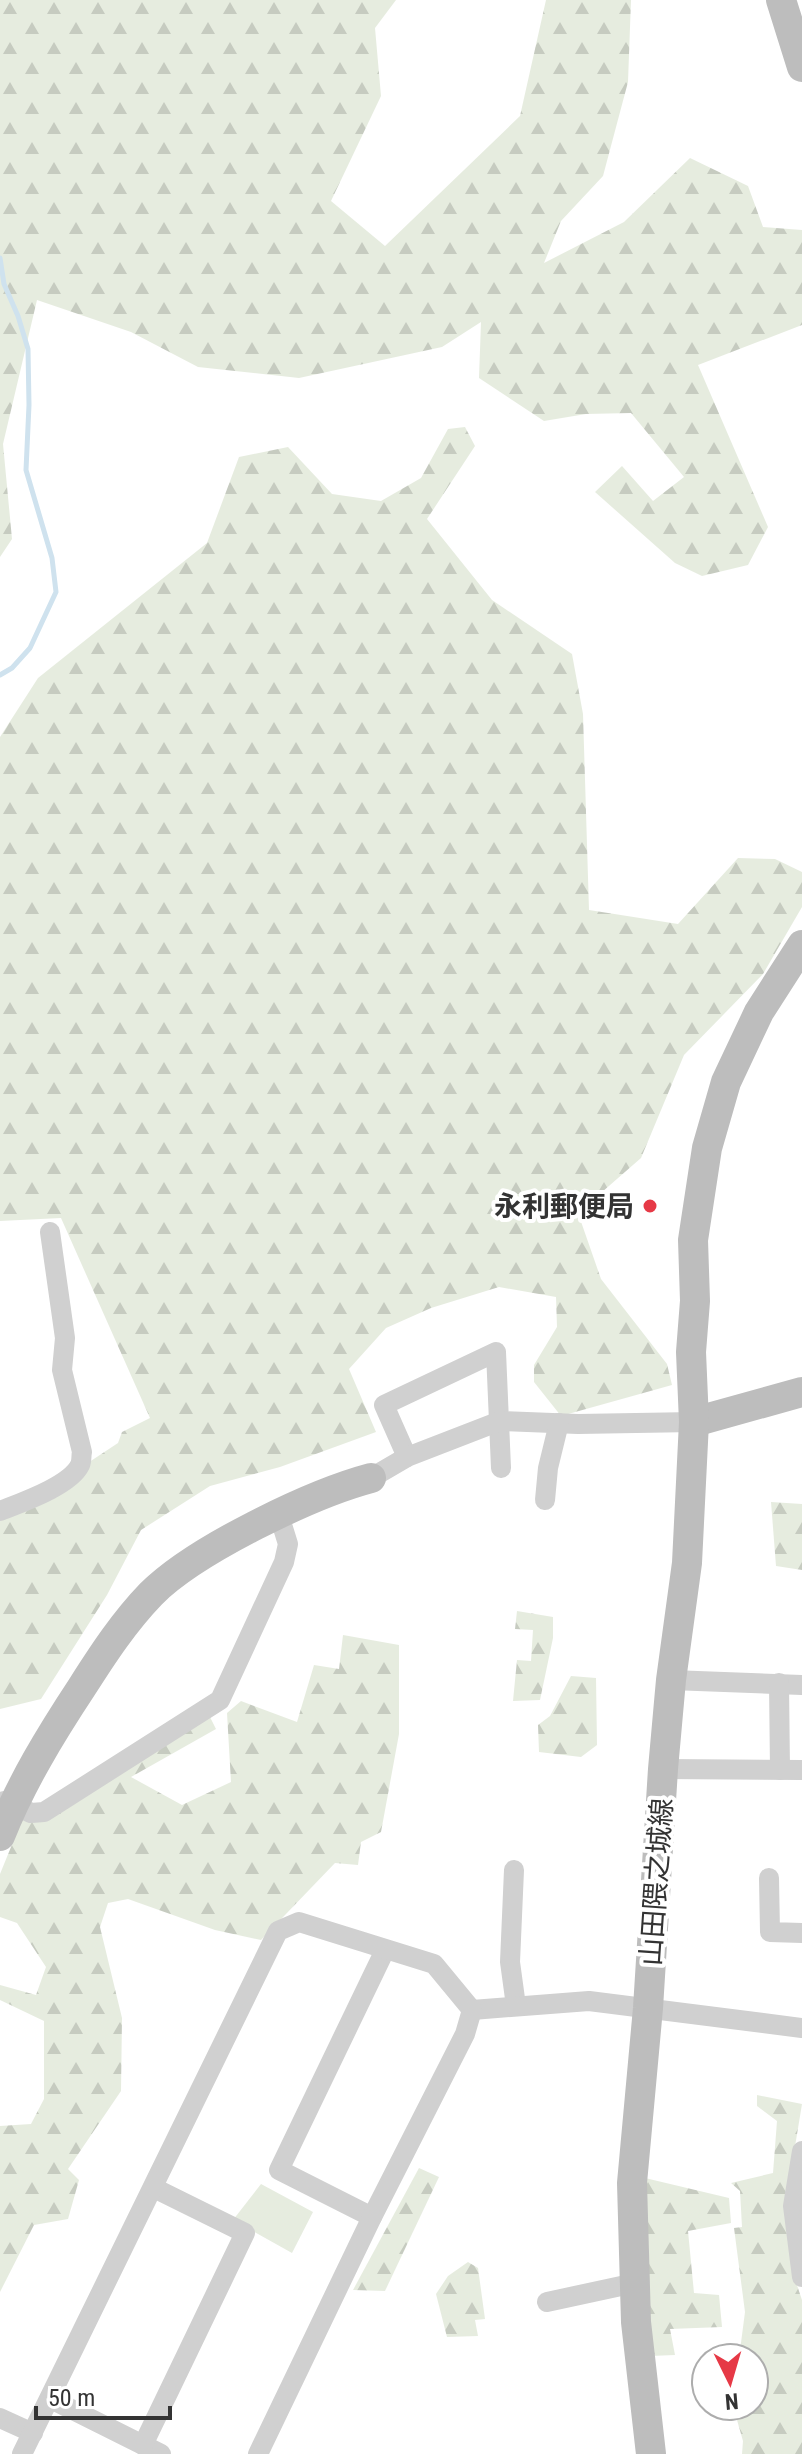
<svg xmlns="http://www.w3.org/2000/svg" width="802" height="2454" viewBox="0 0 802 2454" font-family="'Roboto Condensed','Noto Sans JP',sans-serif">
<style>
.forest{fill:url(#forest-firs)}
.park{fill:#e6ecdf}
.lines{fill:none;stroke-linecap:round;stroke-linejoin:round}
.stream{stroke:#cfe2ee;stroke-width:5}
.street{stroke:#d0d0d0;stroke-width:20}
.secondary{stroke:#bdbdbd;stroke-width:30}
.poi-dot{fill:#e63946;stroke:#fff;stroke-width:3}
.labels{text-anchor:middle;stroke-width:8;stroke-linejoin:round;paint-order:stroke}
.poi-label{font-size:28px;font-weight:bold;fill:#333;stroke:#fff;text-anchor:end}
.street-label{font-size:28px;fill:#333;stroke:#fff}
</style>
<defs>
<pattern id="forest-firs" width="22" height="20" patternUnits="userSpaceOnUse" patternTransform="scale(2)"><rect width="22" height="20" fill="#e6ecdf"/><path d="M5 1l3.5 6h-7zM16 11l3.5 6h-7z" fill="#c6cbc0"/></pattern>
</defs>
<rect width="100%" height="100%" fill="#fff"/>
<g class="forest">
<polygon points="0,0 396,0 375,28 381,96 331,201 385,246 520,116 546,0 631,0 628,82 603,176 561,221 544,263 624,222 690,158 748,186 763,227 802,230 802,325 698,365 768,527 748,565 702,576 675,563 595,492 622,466 653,501 684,477 631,413 586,414 544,421 479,378 481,322 442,347 299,378 198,367 131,332 37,300 3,444 12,539 0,557"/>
<polygon points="465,427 475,446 427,519 492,600 572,654 583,714 589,910 678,924 738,858 775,859 802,872 802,907 763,974 684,1055 641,1158 578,1213 601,1279 667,1364 672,1385 561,1416 534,1382 534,1365 557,1327 556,1297 499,1287 431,1308 386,1328 349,1369 376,1432 280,1467 210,1486 141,1530 107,1595 41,1699 0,1709 0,1521 118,1443 122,1432 150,1418 61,1218 0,1221 0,737 38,678 207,543 239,457 288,447 332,494 381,501 421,478 448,429"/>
<polygon points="771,1502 802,1504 802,1570 776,1566"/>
<polygon points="517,1611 553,1617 553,1638 540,1700 513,1701 517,1660 531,1661 533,1630 515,1629"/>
<polygon points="343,1635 399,1645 399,1734 381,1832 361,1842 358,1865 335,1863 261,1940 215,1930 128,1899 108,1903 100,1927 122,2018 121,2091 68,2169 79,2180 68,2219 34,2225 0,2292 0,2126 31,2124 44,2099 44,2021 0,2000 0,1985 36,1995 46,1967 17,1923 0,1917 0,1874 22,1820 210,1717 216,1729 131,1777 182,1805 231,1782 227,1713 241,1701 297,1722 314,1665 339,1669"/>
<polygon points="571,1676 596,1678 597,1745 581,1757 539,1752 538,1725 550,1716"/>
<polygon points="757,2095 802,2104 785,2207 794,2276 802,2300 802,2454 742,2454 743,2441 737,2420 710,2410 711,2406 754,2406 754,2358 739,2358 745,2312 734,2228 742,2227 740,2191 731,2183 773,2173 777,2121 757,2106"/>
<polygon points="419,2168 439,2177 385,2291 353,2290"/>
<polygon points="645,2178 729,2198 731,2223 688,2231 694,2293 719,2295 722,2327 670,2329 675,2355 650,2356"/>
<polygon points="468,2262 478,2268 485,2319 475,2320 478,2336 447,2337 436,2294 448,2276"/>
</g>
<polygon class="park" points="261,2184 313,2212 292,2253 233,2220"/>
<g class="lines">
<polyline class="stream" points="0,258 4,284 18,316 28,349 29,405 26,470 52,558 56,592 30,648 12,668 0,675"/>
<g class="street">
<polyline points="407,1457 384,1405 496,1352 501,1468"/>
<polyline points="371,1478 407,1457 500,1421 578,1424 694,1422"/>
<polyline points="545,1500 548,1468 559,1423"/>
<path d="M0,1511C20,1503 70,1486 80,1465C82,1461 81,1456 82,1452L62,1370L65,1338L50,1232"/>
<polyline points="671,1680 802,1685"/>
<polyline points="779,1683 780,1770"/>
<polyline points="663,1769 802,1770"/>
<polyline points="4,1801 31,1813 44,1812 220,1700 284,1562 288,1544 279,1515"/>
<polyline points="514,1870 510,1962 516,2006"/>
<polyline points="769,1878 770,1932 802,1933"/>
<polyline points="472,2010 589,2001 802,2028"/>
<polyline points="802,2151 793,2206 802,2277"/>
<polyline points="372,2217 279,2170 385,1950"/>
<polyline points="547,2302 635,2283"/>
<polyline points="51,2399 161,2454"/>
<polyline points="0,2418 33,2433"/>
<polyline points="143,2445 245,2233 154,2188"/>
<polyline points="22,2454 278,1931 299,1922 434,1964 472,2010 465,2034 372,2217 258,2454"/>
</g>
<g class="secondary">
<polyline points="781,0 802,67"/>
<polyline points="694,1422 802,1392"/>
<path d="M0,1836C21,1783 51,1734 82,1687C103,1654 124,1622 151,1594C195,1550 311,1494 371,1478"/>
<polyline points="651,2454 636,2322 632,2183 648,2008 663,1769 671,1680 687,1563 694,1422 691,1352 695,1301 693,1240 707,1148 726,1082 759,1012 802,945"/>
</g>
</g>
<circle class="poi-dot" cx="650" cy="1206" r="8"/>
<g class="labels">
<g class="poi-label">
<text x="634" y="1216">永利郵便局</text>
</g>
<g class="street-label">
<text transform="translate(656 1882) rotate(-86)" y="10">山田隈之城線</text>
</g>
</g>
<g transform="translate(730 2382) rotate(175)"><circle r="38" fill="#ffffff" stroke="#adadad" stroke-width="2"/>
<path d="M0-6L14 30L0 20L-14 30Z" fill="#e63946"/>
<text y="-12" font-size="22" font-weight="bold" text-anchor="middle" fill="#333333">N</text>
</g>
<path d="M36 2406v12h134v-12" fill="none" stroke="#333333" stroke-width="4"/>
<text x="48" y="2406" font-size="24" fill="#333333" stroke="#ffffff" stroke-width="6" paint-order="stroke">50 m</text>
</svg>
